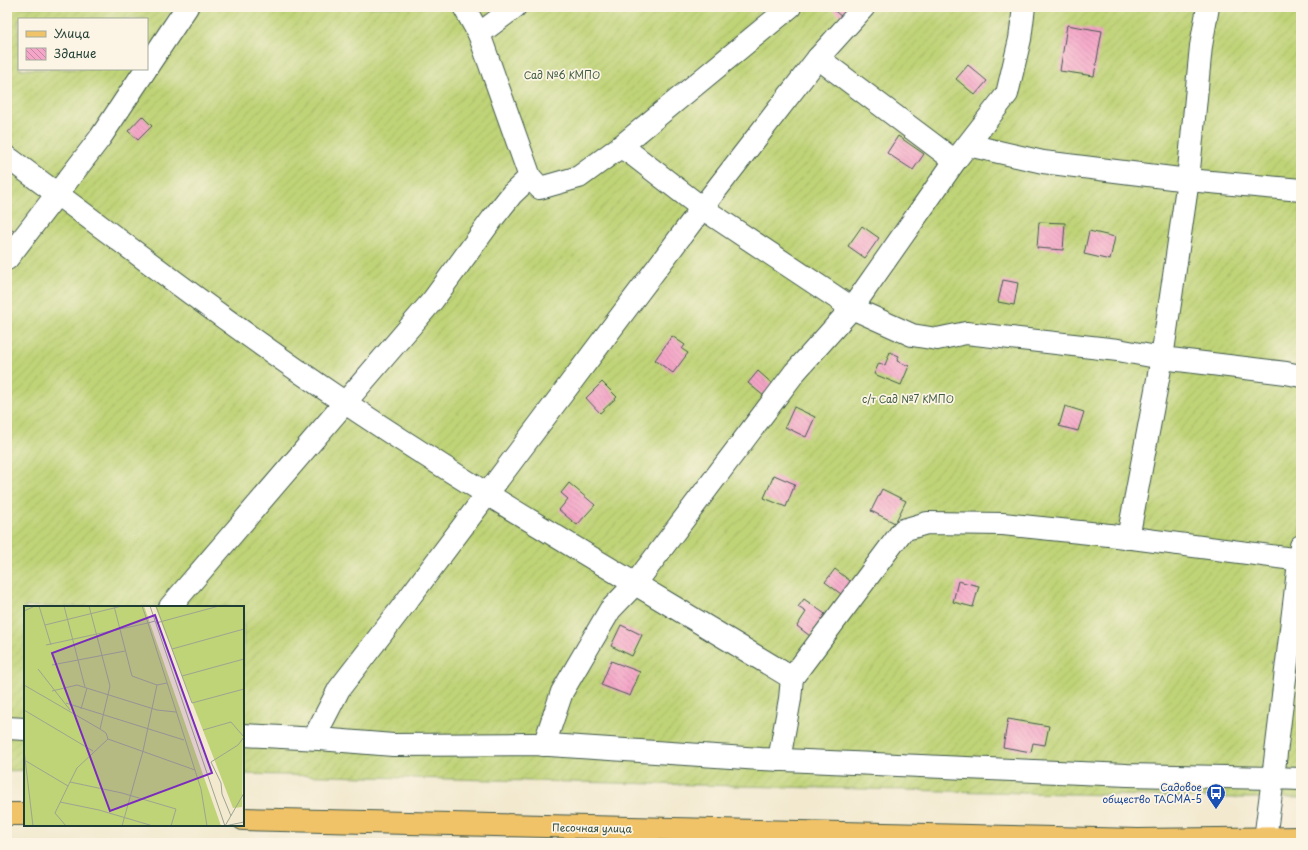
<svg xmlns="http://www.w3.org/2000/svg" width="1308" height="850" viewBox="0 0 1308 850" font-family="'Playpen Sans',sans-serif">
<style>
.garden{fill:url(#garden-furrows);stroke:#6f8856;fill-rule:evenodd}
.building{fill:url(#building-back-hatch)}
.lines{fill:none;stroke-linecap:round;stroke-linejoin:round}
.minor-casing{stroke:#3f574b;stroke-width:24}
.major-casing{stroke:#3f574b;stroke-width:24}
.minor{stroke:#fff;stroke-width:22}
.major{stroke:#f1c369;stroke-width:22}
.labels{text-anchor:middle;stroke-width:3.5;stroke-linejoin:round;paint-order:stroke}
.park-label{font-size:10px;fill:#3f5b41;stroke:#fcf5e5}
.transit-label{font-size:10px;fill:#164399;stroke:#fcf5e5;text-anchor:end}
.street-label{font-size:10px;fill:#1f3d34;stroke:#fcf5e5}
.inset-road{fill:none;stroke:#9ea491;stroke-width:1}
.view{fill:#7b2cbf;fill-opacity:0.15;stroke:#7b2cbf;stroke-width:2}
.inset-edge{fill:none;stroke:#1f3d34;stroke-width:2}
</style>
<defs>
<pattern id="garden-furrows" width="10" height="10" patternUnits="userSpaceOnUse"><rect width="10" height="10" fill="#bfd377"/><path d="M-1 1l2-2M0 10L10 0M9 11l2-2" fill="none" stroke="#a4b668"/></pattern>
<pattern id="building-back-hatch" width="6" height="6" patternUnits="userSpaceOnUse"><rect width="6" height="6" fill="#f5a5c8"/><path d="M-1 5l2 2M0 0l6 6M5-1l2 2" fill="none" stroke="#c688a3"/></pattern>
</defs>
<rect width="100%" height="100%" fill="#fcf5e5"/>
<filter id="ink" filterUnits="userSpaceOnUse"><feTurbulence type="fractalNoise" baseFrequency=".025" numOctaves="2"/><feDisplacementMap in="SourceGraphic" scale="8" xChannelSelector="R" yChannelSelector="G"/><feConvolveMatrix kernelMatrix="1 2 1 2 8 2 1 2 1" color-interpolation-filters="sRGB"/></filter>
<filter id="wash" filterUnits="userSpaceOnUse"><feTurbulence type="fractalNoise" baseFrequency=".012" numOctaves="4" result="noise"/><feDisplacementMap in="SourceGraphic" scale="16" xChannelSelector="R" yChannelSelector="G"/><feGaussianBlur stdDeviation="0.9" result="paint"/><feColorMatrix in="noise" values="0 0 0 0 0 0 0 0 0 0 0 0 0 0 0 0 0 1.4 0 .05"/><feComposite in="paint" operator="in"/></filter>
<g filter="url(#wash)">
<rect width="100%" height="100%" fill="#f2e9cf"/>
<path class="garden" d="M7,7H1301V798H1233L243,774V607H25V770L7,771ZM19,19H147V69H19Z"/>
<g id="blocks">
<g class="building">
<polygon points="830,7 851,7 842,17"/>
<polygon points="1067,25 1102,31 1094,76 1060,71"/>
<polygon points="968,65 987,81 975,95 956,79"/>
<polygon points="142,116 152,126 138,140 128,131"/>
<polygon points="898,136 924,154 913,170 887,153"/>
<polygon points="1039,222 1065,223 1063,250 1037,248"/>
<polygon points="862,226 879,238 865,258 848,246"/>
<polygon points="7,227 14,231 7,243"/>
<polygon points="1089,231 1115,237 1110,260 1084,254"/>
<polygon points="1003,280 1018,283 1014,305 998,302"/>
<polygon points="672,336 685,345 682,349 688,353 673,373 655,360"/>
<polygon points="890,352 899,356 897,361 909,366 901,385 874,374 879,363 885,365"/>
<polygon points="758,371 775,386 765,397 748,383"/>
<polygon points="602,382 617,397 600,413 586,398"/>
<polygon points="1065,406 1084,412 1078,431 1059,426"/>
<polygon points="794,407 815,417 806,437 785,427"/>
<polygon points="774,475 795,484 786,507 764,498"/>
<polygon points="569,483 595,505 577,525 559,510 568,499 561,493"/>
<polygon points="882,489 906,501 895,523 871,511"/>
<polygon points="835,569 855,585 845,597 825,582"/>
<polygon points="958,581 979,586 973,607 953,602"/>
<polygon points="804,599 825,614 810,636 797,626 806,612 798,607"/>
<polygon points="621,625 642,635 632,656 611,646"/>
<polygon points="611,661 640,672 630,696 601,685"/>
<polygon points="1008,719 1049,726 1045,745 1033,743 1031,752 1003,747"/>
</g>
</g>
</g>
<g filter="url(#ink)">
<use href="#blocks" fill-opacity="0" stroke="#3f574b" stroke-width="1"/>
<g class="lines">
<defs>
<g id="minor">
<polyline points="464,7 479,34 530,177 540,188 579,177 620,147 790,7"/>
<polyline points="479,34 515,7"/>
<polyline points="818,58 955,161"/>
<polyline points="147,67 187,7"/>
<polyline points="968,145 1043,162 1188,180 1301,190"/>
<polyline points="620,147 632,154 702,208 852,308 912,335 937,339 966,333 1118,350 1162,358 1286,373 1301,376"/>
<path d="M7,157C119,239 229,325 344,402C490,500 642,587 792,678"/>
<polyline points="7,259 100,138 146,69"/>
<polyline points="1128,538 1162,358 1188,180 1201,46 1208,7"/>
<polyline points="170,607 433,300 493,218 512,194 530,177"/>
<polyline points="7,728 25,729"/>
<polyline points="318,730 339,689 400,610 702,208 818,58 864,7"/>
<polyline points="243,735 319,739 393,745 534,744 761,759 1127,775 1273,778 1301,546"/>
<polyline points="544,745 562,692 610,610 635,584 795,372 852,308 955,161 1007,94 1020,39 1024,7"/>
<polyline points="779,760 790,699 792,678 903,530 927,523 1003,524 1109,535 1301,560"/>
<polyline points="1265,839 1273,778 1301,779"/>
</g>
<g id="major">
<polyline points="7,814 25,814"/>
<polyline points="243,819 1138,840 1301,838"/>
</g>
</defs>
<use href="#minor" class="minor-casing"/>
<use href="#major" class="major-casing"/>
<use href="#minor" class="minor"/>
<use href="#major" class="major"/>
</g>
</g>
<defs>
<symbol id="bus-pin" viewBox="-11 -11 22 30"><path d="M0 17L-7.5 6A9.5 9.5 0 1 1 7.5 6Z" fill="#1a4fb4" stroke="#fcf5e5"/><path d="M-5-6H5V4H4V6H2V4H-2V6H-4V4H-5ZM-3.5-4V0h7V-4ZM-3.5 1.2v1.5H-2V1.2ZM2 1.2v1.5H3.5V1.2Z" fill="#fff"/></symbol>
</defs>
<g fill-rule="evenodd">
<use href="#bus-pin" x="1205" y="782" width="22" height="30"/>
</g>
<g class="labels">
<g class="park-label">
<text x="562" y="79">Сад №6 КМПО</text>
<text x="908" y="403">с/т Сад №7 КМПО</text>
</g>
<g class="transit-label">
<text x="1202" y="791">Садовое<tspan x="1202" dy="12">общество ТАСМА-5</tspan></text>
</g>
<g class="street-label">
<text transform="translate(592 828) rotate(1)" y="4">Песочная улица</text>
</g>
</g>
<g transform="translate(24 606)">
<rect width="220" height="220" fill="#f2e9cf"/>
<path d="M0,0H120L197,220H0ZM131,0H220L218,201L209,202Z" fill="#bfd377"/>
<path class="inset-road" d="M15,0L27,39M40,0L61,81M65,0L86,80L76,123M90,0L108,70L133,79L143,77M118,0L124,17L131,15M126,0L201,220M132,0L168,97L220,83M0,5L11,0M132,17L195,0M21,19L98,0M22,39L124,17L177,183L183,220M148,43L220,23M28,59L101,45M14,63L46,104M158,70L220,53M0,79L76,123L82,127L84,133M28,85L53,79L133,104L152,106M42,97L160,134M57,103L63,82M0,104L69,145M179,124L207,116L220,131M84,133L171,164M0,144L9,220M2,155L44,180M46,176L98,187L152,203L147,220M36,196L75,204L129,220M207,210L198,188L197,177L187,156L214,139L220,131M42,220L31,207L44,180L53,162L84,133M98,220L119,145L133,79M201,220L220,187M201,220L220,216"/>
<path class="view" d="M131,9L188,167L86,205L28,47Z"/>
<rect width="220" height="220" class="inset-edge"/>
</g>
<rect width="1308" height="850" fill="none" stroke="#fcf5e5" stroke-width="24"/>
<rect x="18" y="18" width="130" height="52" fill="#fcf5e5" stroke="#a4ab9e"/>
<rect x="26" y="31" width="20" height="6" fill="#f1c369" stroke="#a4ab9e"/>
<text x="54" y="38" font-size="12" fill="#1f3d34">Улица</text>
<rect x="26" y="48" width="20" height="12" fill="url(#building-back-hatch)" stroke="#a4ab9e"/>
<text x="54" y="58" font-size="12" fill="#1f3d34">Здание</text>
</svg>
